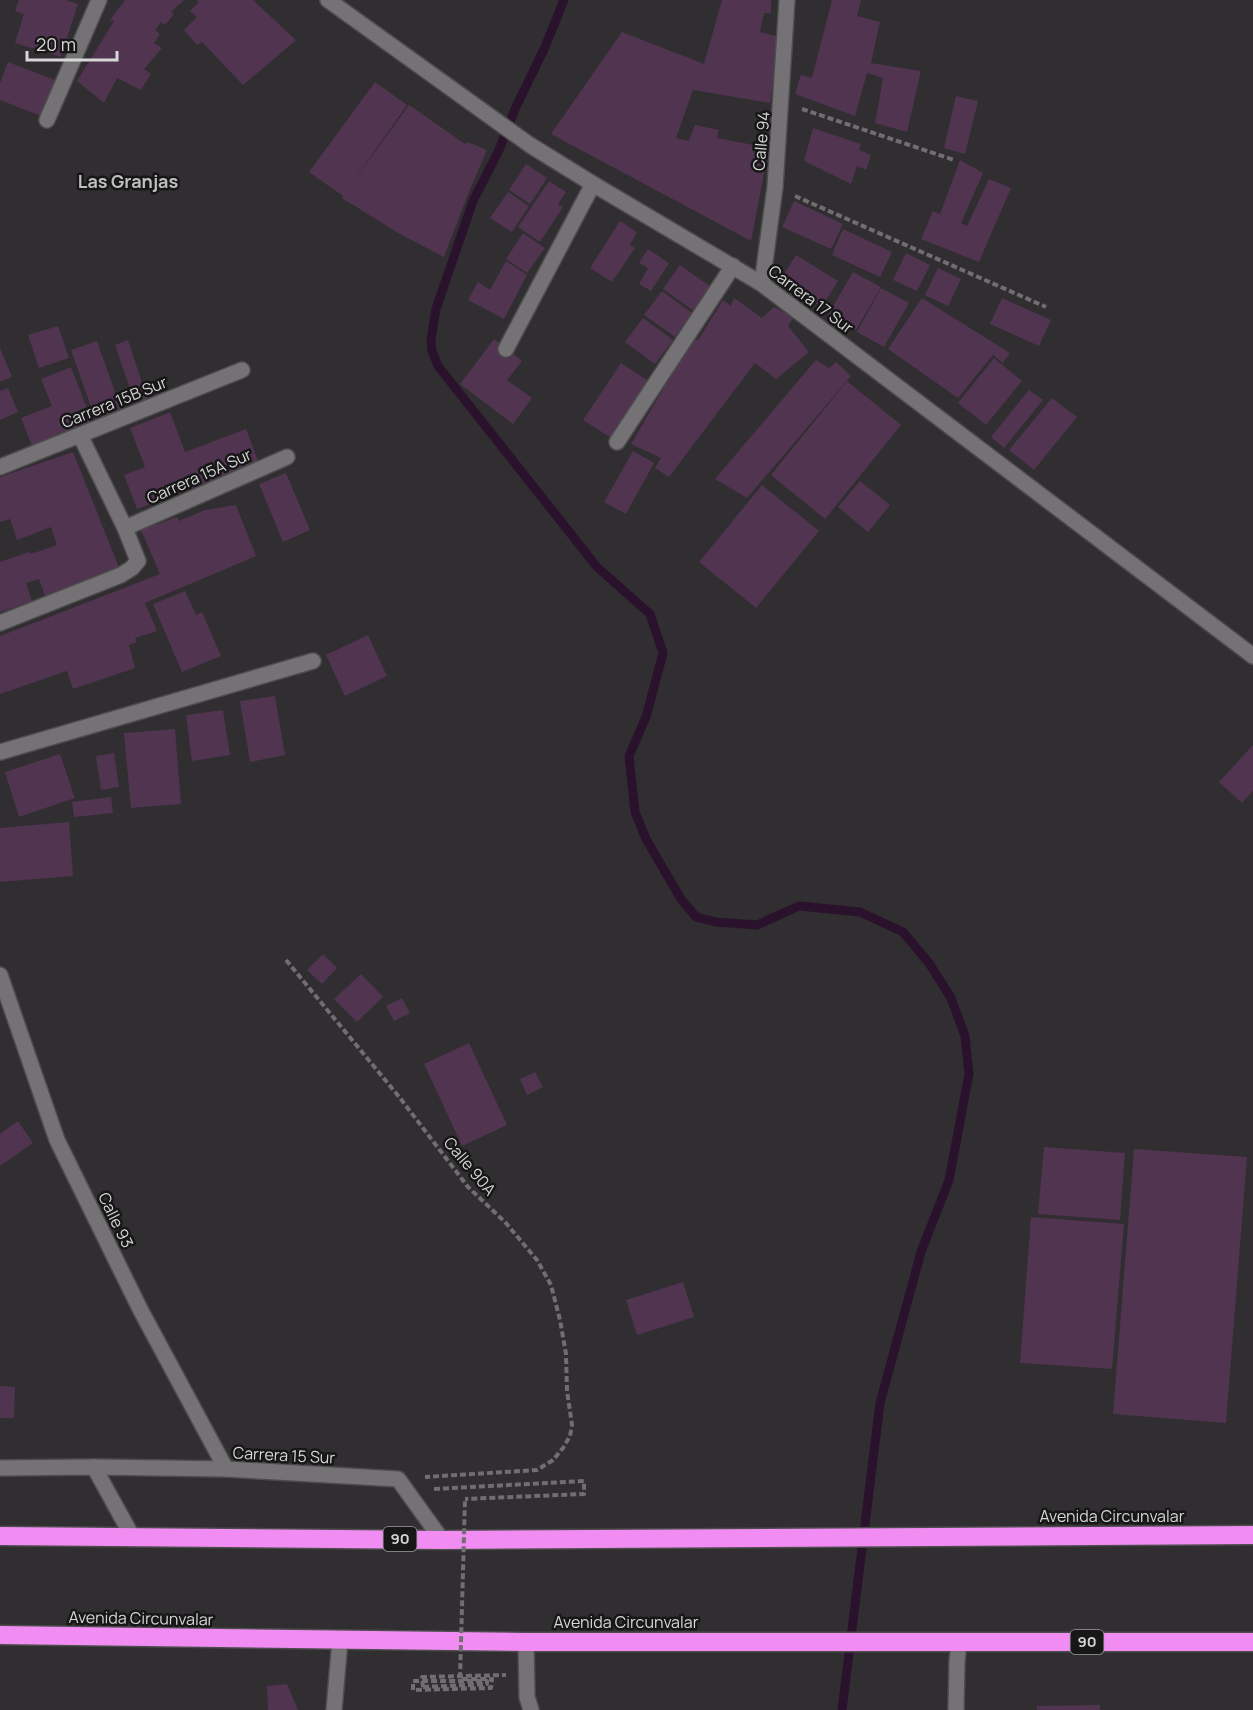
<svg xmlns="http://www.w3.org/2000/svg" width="1253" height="1710" viewBox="0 0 1253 1710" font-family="Manrope,sans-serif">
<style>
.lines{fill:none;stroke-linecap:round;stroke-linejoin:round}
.stream{stroke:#2b122c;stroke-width:9}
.building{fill:#503450}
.minor-casing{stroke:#4d4c4d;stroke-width:18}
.highway-casing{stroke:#4d4c4d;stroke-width:21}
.path{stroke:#706e70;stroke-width:4;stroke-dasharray:6 3;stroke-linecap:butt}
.minor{stroke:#747274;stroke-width:15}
.highway{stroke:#f18df2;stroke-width:18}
.path-bridge{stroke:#706e70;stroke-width:4;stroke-dasharray:6 3;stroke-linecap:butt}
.labels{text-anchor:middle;stroke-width:5;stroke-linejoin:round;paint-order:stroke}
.shield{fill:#181718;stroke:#9e9d9e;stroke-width:1.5}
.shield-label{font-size:15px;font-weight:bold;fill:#d7d6d7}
.street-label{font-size:16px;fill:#d7d6d7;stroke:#181718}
.neighbourhood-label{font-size:18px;font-weight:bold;fill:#c0bec0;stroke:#181718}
</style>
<rect width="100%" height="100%" fill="#302e30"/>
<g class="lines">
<polyline class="stream" points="564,0 545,47 515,109 499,150 473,201 436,309 431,340 432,351 438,366 597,567 650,614 663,653 646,717 629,756 635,812 646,839 681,899 696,917 716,922 757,925 799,906 860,912 903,932 929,963 951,998 965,1036 969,1074 949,1180 921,1252 880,1403 842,1710"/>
</g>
<g class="building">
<polygon points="19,0 66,0 78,4 61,57 15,43 24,14 15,11"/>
<polygon points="125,0 184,0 171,12 174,14 165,25 161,22 155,30 160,34 154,43 162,48 144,69 151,74 141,90 117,78 104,103 77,81 114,21 110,20"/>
<polygon points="197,0 253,0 296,40 243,85 202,42 197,45 184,30 197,17 190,11 199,2"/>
<polygon points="722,0 771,0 771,13 764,13 760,32 780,37 770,103 693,90 676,138 689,141 695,125 719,130 717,138 769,148 751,241 551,134 622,32 704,64"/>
<polygon points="832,0 861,0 857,16 880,22 871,63 921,71 907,132 875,123 883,78 867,73 855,116 795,94 801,75 812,78"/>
<polygon points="8,62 55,80 41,116 0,100 0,83"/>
<polygon points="375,82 407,105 348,189 409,105 465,144 468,142 487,150 468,194 444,257 398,233 342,198 343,196 309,172"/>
<polygon points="956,96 978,101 965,154 944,148"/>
<polygon points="813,128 861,144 859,150 871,155 866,170 857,166 851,184 804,161"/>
<polygon points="960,160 983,173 961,223 967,226 989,179 1011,188 979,262 921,239 933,211 940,214"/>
<polygon points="526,164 547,178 530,204 509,190"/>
<polygon points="549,181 566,192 558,204 563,207 540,242 518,227"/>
<polygon points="508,192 529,206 512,232 490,218"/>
<polygon points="794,201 843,224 831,249 782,227"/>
<polygon points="620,221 637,232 630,245 635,248 612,282 590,268"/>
<polygon points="843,229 892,252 880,277 832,255"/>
<polygon points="523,233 545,248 527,273 506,259"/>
<polygon points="648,249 669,263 651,291 639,284 648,268 639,263"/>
<polygon points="906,253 930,265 917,291 893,280"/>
<polygon points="796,255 838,281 822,307 779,282"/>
<polygon points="506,261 527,275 504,319 468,300 478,282 490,290"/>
<polygon points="680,265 711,287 694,311 663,289"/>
<polygon points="938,268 961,279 948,306 925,295"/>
<polygon points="853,272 881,287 856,330 828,315"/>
<polygon points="881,288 909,303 884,347 857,332"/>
<polygon points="662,291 692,313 675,337 644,315"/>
<polygon points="734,298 762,318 774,307 794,317 788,326 809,352 776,379 755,363 669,477 655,468 661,458 631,444 692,339 698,340 723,300 731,306"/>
<polygon points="922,298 1010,353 1003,363 993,355 958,398 888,349"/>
<polygon points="1002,298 1051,320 1039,346 990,324"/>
<polygon points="643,318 673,340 655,364 625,342"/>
<polygon points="58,326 69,358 39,368 28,335"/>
<polygon points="494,339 522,361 507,380 532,398 513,424 460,384"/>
<polygon points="128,340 148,401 136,406 115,345"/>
<polygon points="97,341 122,412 96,421 71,350"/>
<polygon points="0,348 12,377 0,382"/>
<polygon points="994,358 1022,381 986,425 958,403"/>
<polygon points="816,360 829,368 836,362 851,376 747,498 715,479"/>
<polygon points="621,363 650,382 613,439 583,420"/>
<polygon points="71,367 92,421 32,446 21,418 52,406 41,379"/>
<polygon points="847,381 901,425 825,519 771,475"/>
<polygon points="8,388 18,412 0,420 0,391"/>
<polygon points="1029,390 1043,400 1004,448 991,437"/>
<polygon points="1052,398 1077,417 1034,470 1009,450"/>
<polygon points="170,412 185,452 246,429 259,463 137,509 124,475 145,467 130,428"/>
<polygon points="633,451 654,463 626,514 604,502"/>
<polygon points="73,452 120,570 45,596 39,579 26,583 32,601 0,612 0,562 29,552 31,554 57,545 51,527 17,540 10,519 0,522 0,477"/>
<polygon points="286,473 310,530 283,542 259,484"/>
<polygon points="860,481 890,505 868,532 838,507"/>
<polygon points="762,485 819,531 756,608 699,562"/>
<polygon points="236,505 256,556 145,603 157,631 135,638 137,642 129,645 135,668 73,689 67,671 0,694 0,636 160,574 141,530 177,517 179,521 205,510"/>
<polygon points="185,591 196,615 202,612 221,656 182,672 153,604"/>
<polygon points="368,635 387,676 345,696 326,655"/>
<polygon points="275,696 285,755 250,762 240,701"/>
<polygon points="223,710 230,755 192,761 186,715"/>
<polygon points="175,729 181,804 131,808 124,733"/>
<polygon points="1253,745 1253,791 1242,803 1219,782"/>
<polygon points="114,753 119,787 101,790 96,756"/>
<polygon points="60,754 75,798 19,817 5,772"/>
<polygon points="111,797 113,813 74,817 72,802"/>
<polygon points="69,822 73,876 0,882 0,828"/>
<polygon points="323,954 337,968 322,984 307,970"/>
<polygon points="361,974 383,997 357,1022 334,999"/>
<polygon points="402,998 410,1013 394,1021 386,1006"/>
<polygon points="469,1043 507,1125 462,1146 424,1064"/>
<polygon points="535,1072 543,1087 527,1095 520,1079"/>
<polygon points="18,1121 33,1143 0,1166 0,1134"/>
<polygon points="1044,1147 1125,1153 1120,1220 1038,1214"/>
<polygon points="1134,1149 1247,1157 1226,1423 1113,1414"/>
<polygon points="1031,1217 1124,1224 1112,1369 1020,1363"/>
<polygon points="683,1282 694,1317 637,1335 626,1300"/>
<polygon points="0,1386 15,1387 14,1418 0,1418"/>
<polygon points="287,1684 298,1710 268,1710 267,1686"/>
<polygon points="1100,1705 1100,1710 1037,1710 1037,1706"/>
</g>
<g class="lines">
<defs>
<g id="minor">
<polyline points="328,0 530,145 593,184 762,284 1253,656"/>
<polyline points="47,120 99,0"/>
<polyline points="762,284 775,187 787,0"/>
<polyline points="506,349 593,184"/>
<polyline points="617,442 733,266"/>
<polyline points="0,467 242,370"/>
<polyline points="125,528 287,457"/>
<polyline points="0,623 121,575 132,568 138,561 125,528 80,435"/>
<polyline points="0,752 313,661"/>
<polyline points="0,975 57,1140 140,1309 226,1469"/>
<polyline points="94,1467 132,1536"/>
<polyline points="0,1468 94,1467 226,1469 398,1479 442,1540"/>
<polyline points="526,1642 527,1697 531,1710"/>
<polyline points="334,1710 340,1640"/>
<polyline points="956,1710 957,1661 959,1642"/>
</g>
<g id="highway">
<polyline points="0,1536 442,1540 1253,1535"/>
<polyline points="0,1635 526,1642 1253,1642"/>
</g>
</defs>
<use href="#minor" class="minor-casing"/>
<use href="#highway" class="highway-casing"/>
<g class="path">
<polyline points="802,109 954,160"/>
<polyline points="795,196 1046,307"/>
<polyline points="286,960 400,1098 468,1187 505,1222 537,1260 551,1285 560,1320 566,1354 567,1391 572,1425 570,1436 563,1448 553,1460 537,1470 425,1477"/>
<polyline points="434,1489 584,1481 584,1494 465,1499"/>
<polyline points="423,1687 422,1677 506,1675"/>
</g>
<use href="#minor" class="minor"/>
<use href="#highway" class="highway"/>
<polyline class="path-bridge" points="423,1687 487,1684 487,1681 413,1681 413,1690 491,1688 492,1679 460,1679 465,1499"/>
</g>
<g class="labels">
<g class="shield">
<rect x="383.5" y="1527" width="33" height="24" rx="4.5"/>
<rect x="1070.5" y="1630" width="33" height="24" rx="4.5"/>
</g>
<g class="shield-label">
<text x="400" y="1544">90</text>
<text x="1087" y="1647">90</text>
</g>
<g class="street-label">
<text transform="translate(761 141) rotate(-85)" y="6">Calle 94</text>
<text transform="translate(811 299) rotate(37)" y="6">Carrera 17 Sur</text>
<text transform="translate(114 402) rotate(-22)" y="6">Carrera 15B Sur</text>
<text transform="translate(199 476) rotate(-24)" y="6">Carrera 15A Sur</text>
<text transform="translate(470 1166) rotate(50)" y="6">Calle 90A</text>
<text transform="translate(116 1220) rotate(64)" y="6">Calle 93</text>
<text transform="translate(284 1455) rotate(3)" y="6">Carrera 15 Sur</text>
<text x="1112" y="1522">Avenida Circunvalar</text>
<text transform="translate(141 1618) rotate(1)" y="6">Avenida Circunvalar</text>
<text x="626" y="1628">Avenida Circunvalar</text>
</g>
<g class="neighbourhood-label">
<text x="128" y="188">Las Granjas</text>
</g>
</g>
<path d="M27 51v9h90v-9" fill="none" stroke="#d7d6d7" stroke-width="3"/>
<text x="36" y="51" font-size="18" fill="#d7d6d7" stroke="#181718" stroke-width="4.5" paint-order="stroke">20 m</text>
</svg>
